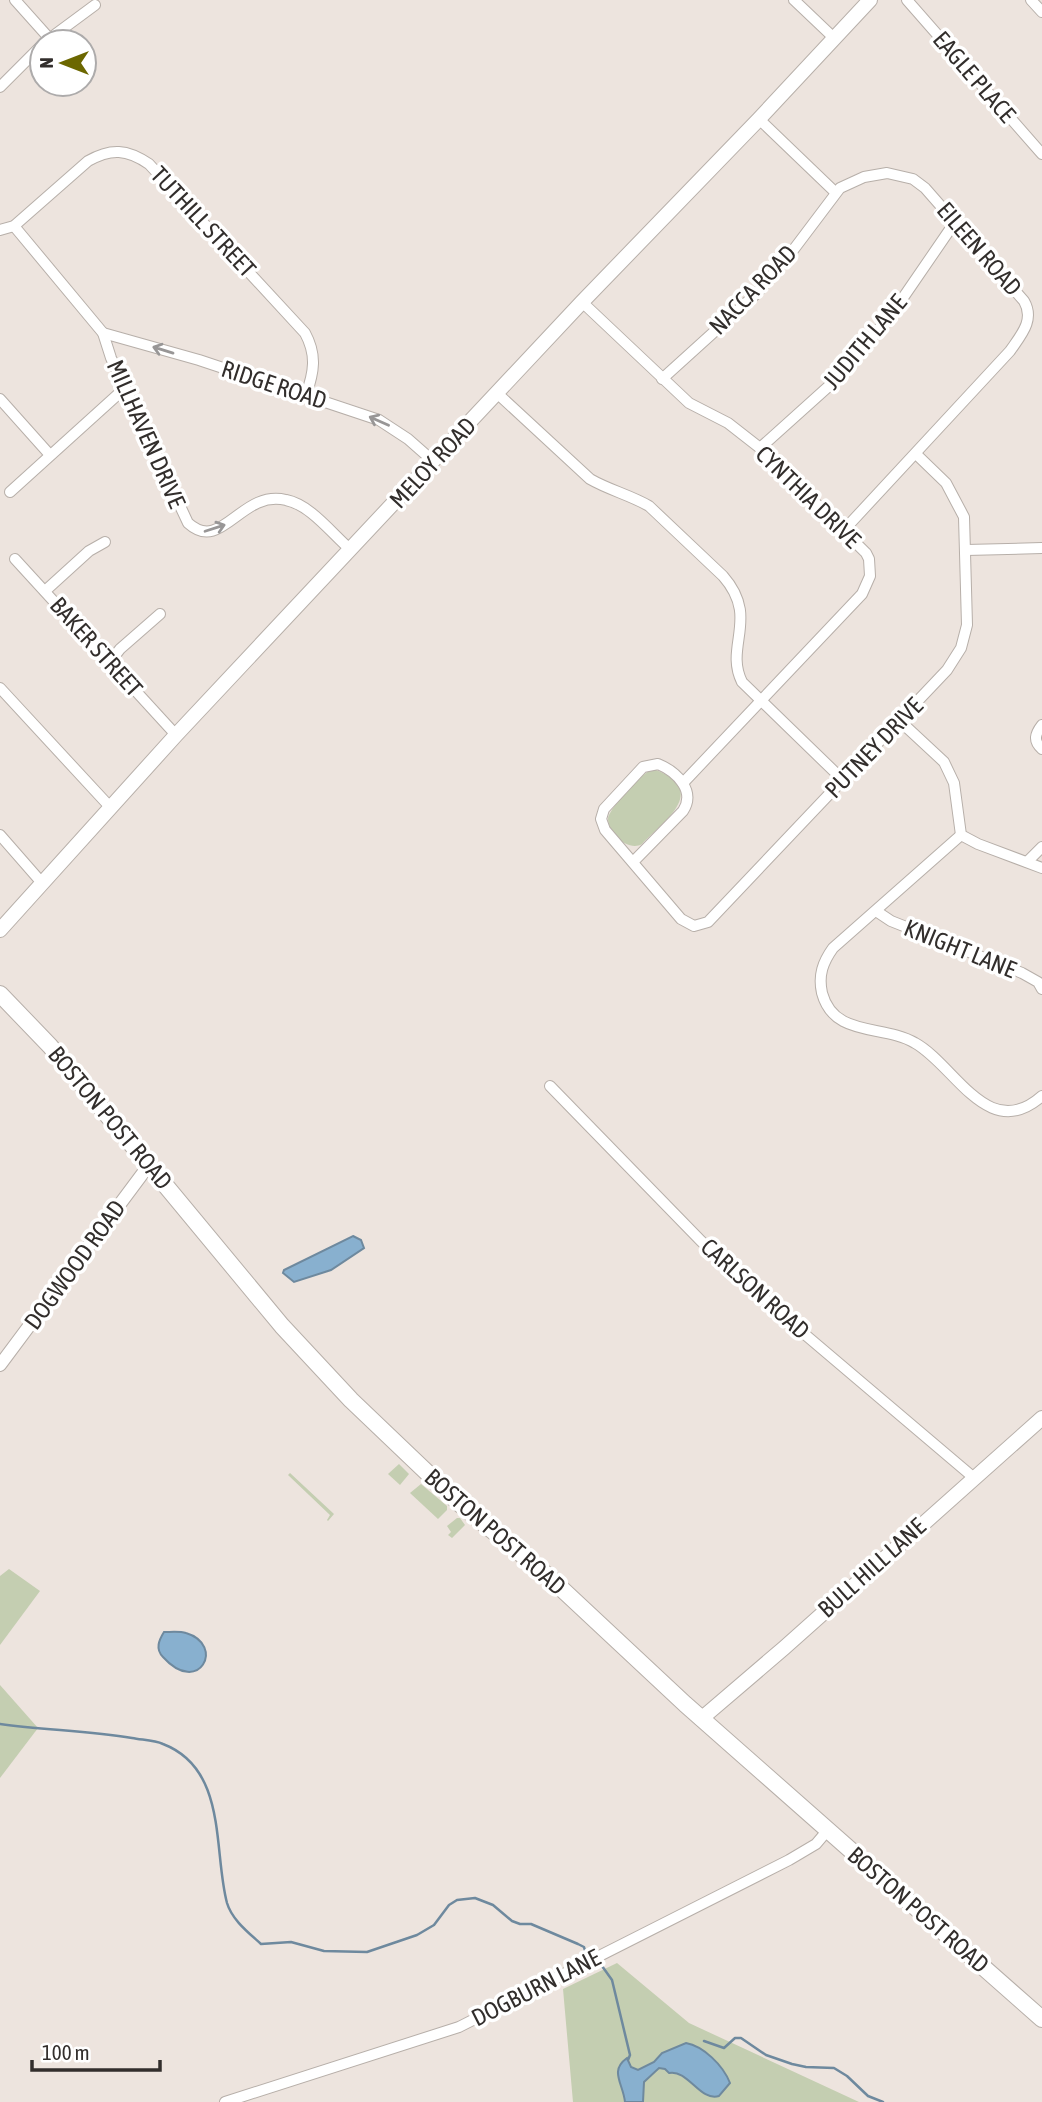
<svg xmlns="http://www.w3.org/2000/svg" width="1042" height="2102" viewBox="0 0 1042 2102" font-family="'Asap Condensed',sans-serif">
<style>
.green{fill:#c4ceb1}
.water{fill:#88b0cf;stroke:#6e899e;stroke-width:2}
.lines{fill:none;stroke-linecap:round;stroke-linejoin:round}
.stream{stroke:#6e899e;stroke-width:2.5}
.minor-casing{stroke:#b7afa9;stroke-width:12}
.tertiary-casing{stroke:#b7afa9;stroke-width:14}
.secondary-casing{stroke:#b7afa9;stroke-width:16}
.primary-casing{stroke:#b7afa9;stroke-width:18}
.minor{stroke:#fff;stroke-width:10}
.tertiary{stroke:#fff;stroke-width:12}
.secondary{stroke:#fff;stroke-width:14}
.primary{stroke:#fff;stroke-width:16}
.oneway{stroke:#989696}
.labels{text-anchor:middle;stroke-width:7;stroke-linejoin:round;paint-order:stroke}
.street-label{font-size:24px;fill:#322e2c;stroke:#fff}
</style>
<rect width="100%" height="100%" fill="#ede4de"/>
<g class="green">
<path d="M656,770C709,791 664,821 642,844C629,852 608,834 608,819C608,810 637,779 646,773C650,770 652,770 656,770Z"/>
<polygon points="399,1464 409,1474 400,1485 388,1474"/>
<polygon points="290,1473 334,1514 328,1521 327,1520 330,1515 288,1475"/>
<polygon points="421,1484 447,1506 447,1510 438,1519 410,1493"/>
<polygon points="457,1518 460,1518 465,1525 452,1538 448,1535 451,1532 447,1526"/>
<polygon points="9,1569 40,1591 0,1645 0,1576"/>
<polygon points="0,1685 38,1728 0,1778"/>
<polygon points="617,1963 689,2023 859,2102 573,2102 563,1989"/>
</g>
<g class="water">
<polygon points="353,1236 361,1240 364,1248 331,1270 294,1282 283,1273 284,1270"/>
<path d="M164,1632C171,1632 180,1631 186,1633C226,1645 199,1697 163,1657C155,1649 159,1640 164,1632Z"/>
<path d="M686,2043C703,2046 723,2065 730,2083L719,2096C700,2102 688,2069 669,2073L665,2069L659,2068L644,2082L643,2102H625C623,2083 609,2071 627,2058L631,2067L638,2070L654,2062L662,2053Z"/>
</g>
<g class="lines">
<g class="stream">
<path d="M0,1724C44,1730 88,1731 132,1738C142,1740 154,1740 163,1744C228,1769 213,1851 227,1903C232,1920 249,1933 261,1944L291,1942L324,1951L367,1952L417,1935L434,1925L449,1905L457,1900L475,1898L493,1905L512,1921L520,1924H531L578,1944L584,1947L587,1958"/>
<polyline points="590,1964 602,1966 612,1980 630,2055 628,2060"/>
<polyline points="704,2041 724,2048 735,2038 741,2038 766,2055 792,2064 806,2067 834,2068 847,2076 868,2096 883,2102"/>
</g>
<defs>
<g id="minor">
<polyline points="15,0 49,38"/>
<polyline points="794,0 834,38"/>
<polyline points="907,0 1042,154"/>
<polyline points="1031,0 1042,12"/>
<polyline points="45,42 95,5"/>
<polyline points="0,87 42,45"/>
<polyline points="759,119 835,192"/>
<path d="M14,226L103,333L111,358L188,523C222,554 241,489 286,500C311,505 332,534 351,550"/>
<path d="M0,230L14,226L88,161C111,148 127,149 149,164L305,333C317,355 314,372 306,395"/>
<polyline points="582,302 689,403 728,423 760,448 866,553 869,559 870,576 862,594 683,783"/>
<polyline points="103,333 199,360 379,420 408,439 433,461"/>
<path d="M662,379L757,293L794,249L840,188L864,177L887,173L913,179L925,188L1024,301C1035,320 1021,335 1010,351L844,530"/>
<path d="M498,394L590,479C609,490 630,495 649,506L723,576C760,618 724,646 742,682L843,780"/>
<polyline points="0,399 50,455"/>
<polyline points="760,448 839,377 896,308 955,222"/>
<polyline points="10,492 125,388"/>
<polyline points="966,550 1042,548"/>
<polyline points="15,559 176,735"/>
<polyline points="45,591 89,551 105,542"/>
<polyline points="110,662 120,649 160,614"/>
<polyline points="0,688 111,808"/>
<polyline points="901,722 944,762 954,783 961,835 978,844 1042,868"/>
<path d="M1042,725C1035,734 1033,741 1042,749"/>
<polyline points="0,835 42,883"/>
<path d="M961,835L833,948C823,962 818,975 822,993C834,1038 883,1024 915,1043C955,1065 988,1144 1042,1096"/>
<path d="M633,862L683,811C696,791 677,772 658,764L643,767L604,809L601,819L605,830L681,919L694,926L708,922L947,670L961,648L967,625L964,517L946,483L916,454"/>
<polyline points="1027,862 1042,847"/>
<polyline points="876,911 891,921 1022,973 1038,982 1042,989"/>
<polyline points="550,1086 701,1241 782,1315 973,1477"/>
<polyline points="225,2102 459,2027 789,1860 816,1844 827,1831"/>
</g>
<polyline id="tertiary" points="0,1365 149,1165"/>
<g id="secondary">
<polyline points="0,930 176,735 582,302 759,119 870,0"/>
<polyline points="701,1719 784,1648 1042,1418"/>
</g>
<polyline id="primary" points="0,994 50,1046 282,1326 351,1400 460,1504 548,1576 685,1704 1042,2019"/>
</defs>
<use href="#minor" class="minor-casing"/>
<use href="#tertiary" class="tertiary-casing"/>
<use href="#secondary" class="secondary-casing"/>
<use href="#primary" class="primary-casing"/>
<use href="#minor" class="minor"/>
<use href="#tertiary" class="tertiary"/>
<use href="#secondary" class="secondary"/>
<use href="#primary" class="primary"/>
</g>
<defs><path id="oneway-shaft" d="M-6 0H5M1.5-3L5.5 0L1.5 3" fill="none" stroke-width="1.6" stroke-linecap="round" stroke-linejoin="round" transform="scale(1.75)"/></defs>
<g class="oneway">
<use href="#oneway-shaft" transform="translate(163 350) rotate(-163)"/>
<use href="#oneway-shaft" transform="translate(379 421) rotate(-156)"/>
<use href="#oneway-shaft" transform="translate(215 528) rotate(-18)"/>
</g>
<g class="labels">
<g class="street-label">
<text transform="translate(974 77) rotate(49)" y="8">EAGLE PLACE</text>
<text transform="translate(203 222) rotate(47)" y="8">TUTHILL STREET</text>
<text transform="translate(979 249) rotate(49)" y="8">EILEEN ROAD</text>
<text transform="translate(753 290) rotate(-46)" y="8">NACCA ROAD</text>
<text transform="translate(865 342) rotate(-50)" y="8">JUDITH LANE</text>
<text transform="translate(274 385) rotate(18)" y="8">RIDGE ROAD</text>
<text transform="translate(146 434) rotate(66)" y="8">MILLHAVEN DRIVE</text>
<text transform="translate(433 463) rotate(-47)" y="8">MELOY ROAD</text>
<text transform="translate(808 497) rotate(44)" y="8">CYNTHIA DRIVE</text>
<text transform="translate(96 647) rotate(48)" y="8">BAKER STREET</text>
<text transform="translate(874 748) rotate(-46)" y="8">PUTNEY DRIVE</text>
<text transform="translate(960 949) rotate(22)" y="8">KNIGHT LANE</text>
<text transform="translate(110 1118) rotate(50)" y="8">BOSTON POST ROAD</text>
<text transform="translate(75 1265) rotate(-54)" y="8">DOGWOOD ROAD</text>
<text transform="translate(755 1289) rotate(42)" y="8">CARLSON ROAD</text>
<text transform="translate(495 1532) rotate(41)" y="8">BOSTON POST ROAD</text>
<text transform="translate(872 1568) rotate(-42)" y="8">BULL HILL LANE</text>
<text transform="translate(918 1910) rotate(41)" y="8">BOSTON POST ROAD</text>
<text transform="translate(536 1988) rotate(-27)" y="8">DOGBURN LANE</text>
</g>
</g>
<g transform="translate(63 63) rotate(270)"><circle r="33" fill="#ffffff" stroke="#adabab" stroke-width="2"/>
<path d="M0-5L12 26L0 18L-12 26Z" fill="#6c6700"/>
<text y="-10" font-size="19" font-weight="bold" text-anchor="middle" fill="#322e2c">N</text>
</g>
<path d="M32 2060v10h128v-10" fill="none" stroke="#322e2c" stroke-width="3.5"/>
<text x="42" y="2060" font-size="21" fill="#322e2c" stroke="#ffffff" stroke-width="5" paint-order="stroke">100 m</text>
</svg>
